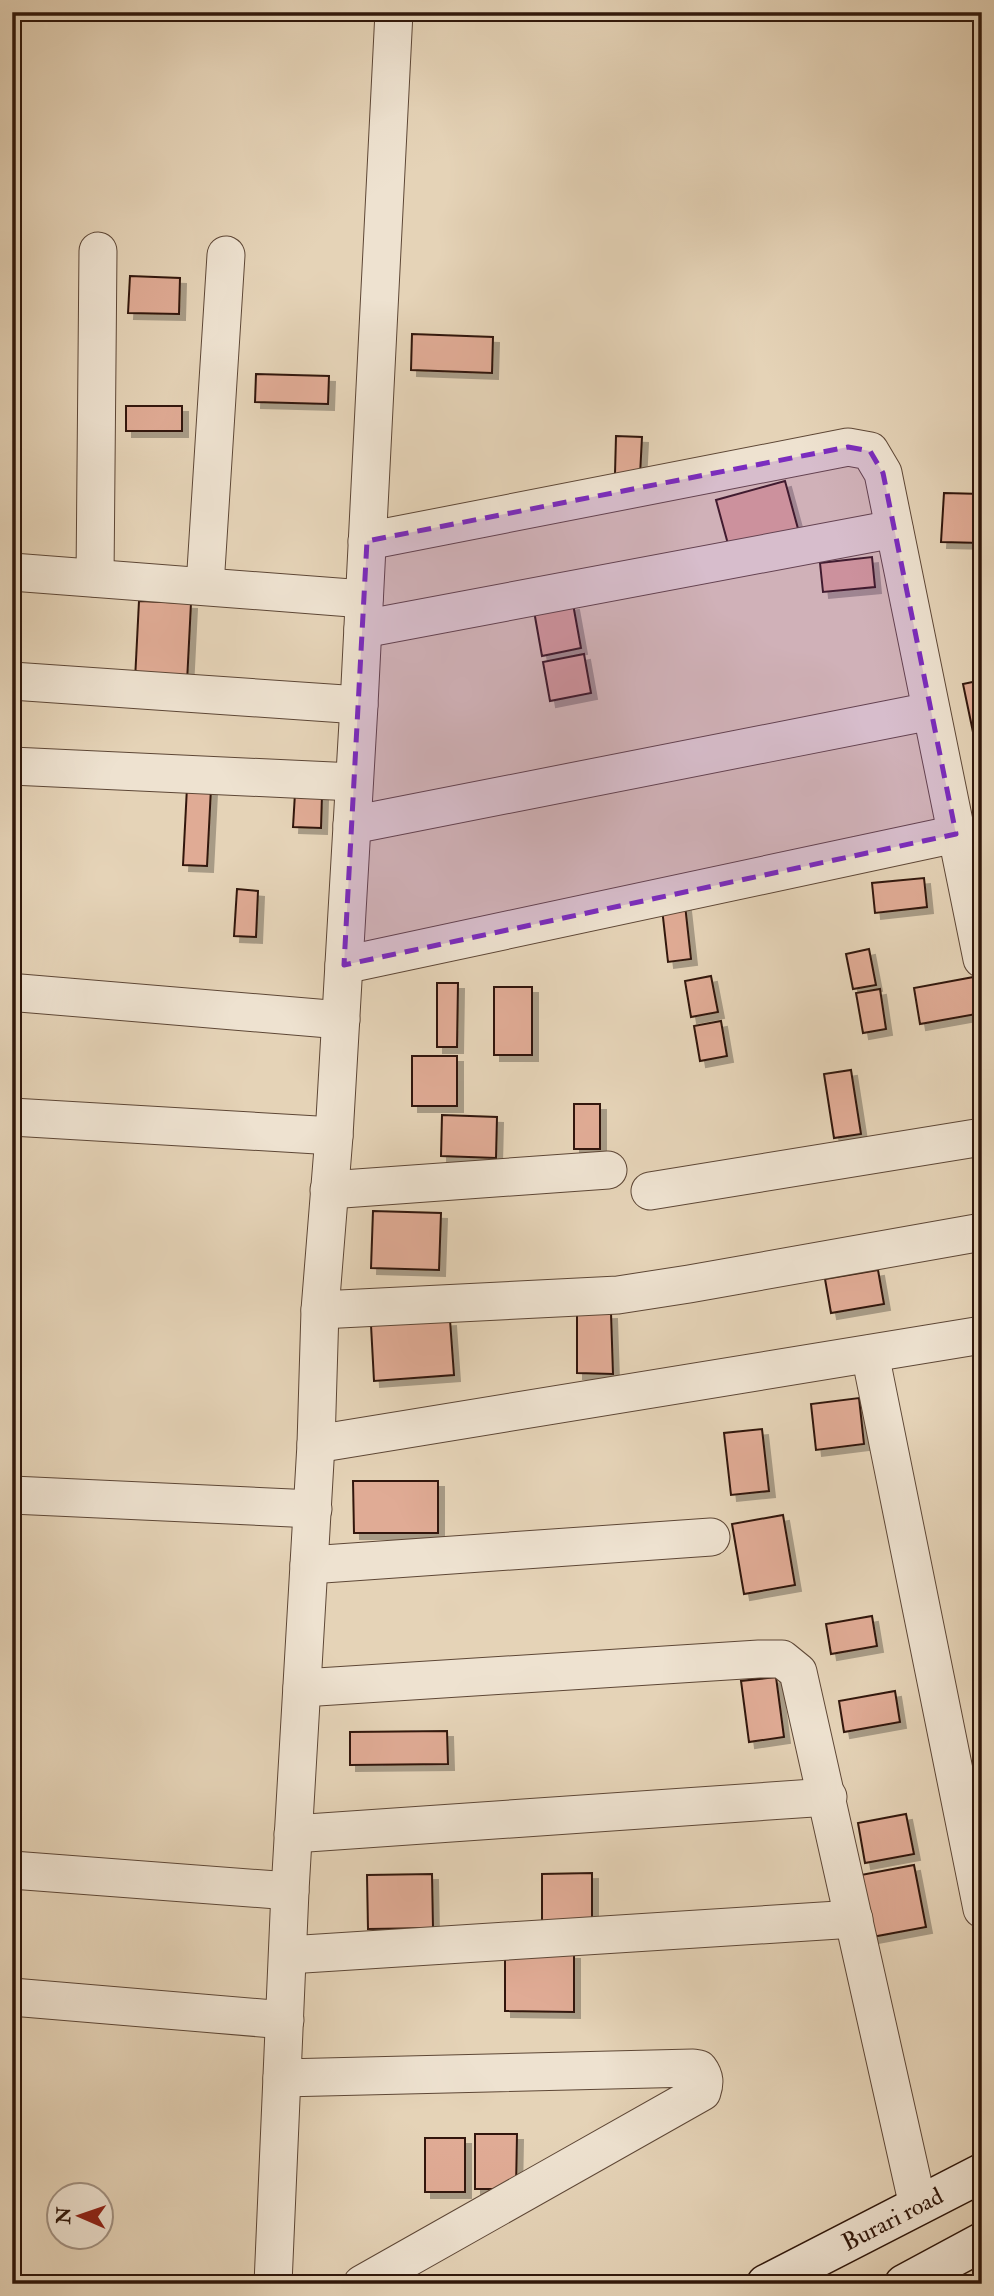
<svg xmlns="http://www.w3.org/2000/svg" width="994" height="2296" viewBox="0 0 994 2296" font-family="'IM FELL Double Pica',serif">
<style>
.building{fill:#e0ab95;stroke:#31180b;stroke-width:2;filter:url(#shadow)}
.lines{fill:none;stroke-linecap:round;stroke-linejoin:round}
.minor-casing{stroke:#5e4736;stroke-width:39}
.secondary-casing{stroke:#31180b;stroke-width:41}
.minor{stroke:#eee2d0;stroke-width:37}
.secondary{stroke:#eee2d0;stroke-width:38}
.marked{fill:#7b2cbf;fill-opacity:0.2;stroke:#7b2cbf;stroke-width:5;stroke-dasharray:14 9;stroke-linejoin:round}
.labels{text-anchor:middle;stroke-width:5;stroke-linejoin:round;paint-order:stroke}
.street-label{font-size:24px;fill:#31180b;stroke:#eee2d0}
</style>
<defs>
<filter id="shadow"><feDropShadow dx="6" dy="6" stdDeviation="0" flood-color="#0004"/></filter>
</defs>
<rect width="100%" height="100%" fill="#e5d3b7"/>
<filter id="stains"><feTurbulence type="fractalNoise" baseFrequency=".00286" numOctaves="4"/><feColorMatrix values="0 0 0 0 .2 0 0 0 0 .09 0 0 0 0 .02 0 0 0 .5 -.17"/></filter>
<radialGradient id="worn" r=".72"><stop offset=".6" stop-color="#630" stop-opacity="0"/><stop offset="1" stop-color="#630" stop-opacity=".3"/></radialGradient>
<g class="building">
<polygon points="130,276 180,278 179,314 128,313"/>
<polygon points="412,334 493,337 492,373 411,370"/>
<polygon points="256,374 329,376 328,404 255,402"/>
<rect x="126" y="406" width="56" height="25"/>
<polygon points="616,436 642,437 640,475 615,474"/>
<polygon points="785,481 800,536 731,555 716,500"/>
<polygon points="944,493 982,494 982,543 941,542"/>
<polygon points="872,557 875,587 823,592 820,563"/>
<polygon points="139,601 191,603 187,682 135,680"/>
<polygon points="573,604 581,648 542,656 534,611"/>
<polygon points="584,654 591,693 550,701 543,662"/>
<polygon points="982,680 982,730 973,732 963,684"/>
<polygon points="187,787 211,788 207,866 183,865"/>
<polygon points="295,793 322,795 321,828 293,827"/>
<polygon points="924,878 927,907 875,913 872,883"/>
<polygon points="237,889 258,891 256,937 234,936"/>
<polygon points="685,905 691,959 668,962 662,908"/>
<polygon points="869,949 876,985 853,989 846,954"/>
<polygon points="711,976 718,1012 691,1017 685,981"/>
<polygon points="979,976 982,1013 920,1024 914,988"/>
<polygon points="437,983 458,983 457,1047 437,1047"/>
<rect x="494" y="987" width="38" height="68"/>
<polygon points="880,989 886,1029 863,1033 856,993"/>
<polygon points="721,1021 727,1056 700,1061 694,1026"/>
<rect x="412" y="1056" width="45" height="50"/>
<polygon points="851,1070 861,1134 834,1138 824,1074"/>
<rect x="574" y="1104" width="26" height="45"/>
<polygon points="442,1115 497,1117 496,1158 441,1156"/>
<polygon points="373,1211 441,1213 439,1270 371,1268"/>
<polygon points="878,1270 884,1304 831,1313 825,1279"/>
<polygon points="611,1313 613,1374 577,1373 577,1314"/>
<polygon points="450,1320 454,1375 374,1381 371,1325"/>
<polygon points="859,1398 864,1444 816,1450 811,1404"/>
<polygon points="762,1429 769,1491 731,1495 724,1433"/>
<polygon points="353,1481 438,1481 438,1533 354,1533"/>
<polygon points="783,1515 795,1585 744,1594 732,1524"/>
<polygon points="872,1616 877,1646 831,1654 826,1624"/>
<polygon points="776,1677 784,1737 749,1742 741,1681"/>
<polygon points="895,1691 900,1722 844,1732 839,1701"/>
<polygon points="447,1731 448,1764 350,1765 350,1732"/>
<polygon points="906,1814 914,1854 865,1863 858,1823"/>
<polygon points="914,1865 926,1927 872,1937 861,1875"/>
<polygon points="592,1873 592,1927 542,1928 542,1874"/>
<polygon points="432,1874 433,1928 368,1929 367,1875"/>
<polygon points="505,1952 574,1953 574,2012 505,2011"/>
<polygon points="475,2134 517,2134 516,2189 475,2189"/>
<rect x="425" y="2138" width="40" height="54"/>
</g>
<g class="lines">
<defs>
<g id="minor">
<polyline points="367,541 848,447 870,451 883,473 982,959"/>
<polyline points="12,572 364,599"/>
<polyline points="95,578 98,251"/>
<polyline points="205,586 226,255"/>
<polyline points="363,629 894,529"/>
<polyline points="12,681 359,705"/>
<polyline points="12,766 354,782"/>
<polyline points="352,825 931,711"/>
<polyline points="344,965 956,834"/>
<polyline points="20,993 341,1020"/>
<polyline points="12,1117 334,1136"/>
<polyline points="329,1190 608,1170"/>
<polyline points="650,1191 982,1137"/>
<polyline points="320,1310 618,1295 689,1284 982,1232"/>
<polyline points="870,1354 982,1909"/>
<polyline points="316,1444 982,1335"/>
<polyline points="12,1495 313,1509"/>
<polyline points="309,1565 711,1537"/>
<polyline points="302,1688 759,1659 782,1659 798,1672 918,2206"/>
<polyline points="293,1834 828,1797"/>
<polyline points="12,1870 290,1891"/>
<polyline points="288,1955 854,1919"/>
<polyline points="12,1997 285,2020"/>
<path d="M282,2078L693,2068L699,2069C705,2077 705,2083 702,2092L362,2284"/>
<polyline points="273,2284 290,1891 316,1444 320,1310 334,1136 359,705 394,12"/>
</g>
<g id="secondary">
<path id="s1" d="M766,2284L982,2173"/>
<polyline points="904,2284 982,2242"/>
</g>
</defs>
<use href="#minor" class="minor-casing"/>
<use href="#secondary" class="secondary-casing"/>
<use href="#minor" class="minor"/>
<use href="#secondary" class="secondary"/>
</g>
<path class="marked" d="M848,447L870,451L883,473L956,834L344,965L367,541Z"/>
<g class="labels">
<g class="street-label">
<text dy="8" stroke="none"><textPath href="#s1" startOffset="142">Burari road</textPath></text>
</g>
</g>
<rect width="994" height="2296" fill="none" stroke="#e5d3b7" stroke-width="42"/>
<rect x="14" y="14" width="966" height="2268" fill="none" stroke="#31180b" stroke-width="3.5"/>
<rect x="21" y="21" width="952" height="2254" fill="none" stroke="#31180b" stroke-width="2"/>
<g transform="translate(80 2216) rotate(272)"><circle r="33" fill="#eee2d0" stroke="#a29181" stroke-width="2"/>
<path d="M0-5L12 26L0 18L-12 26Z" fill="#8f2418"/>
<text y="-10" font-size="19" font-weight="bold" text-anchor="middle" fill="#31180b">N</text>
</g>
<rect width="100%" height="100%" filter="url(#stains)"/>
<rect width="100%" height="100%" fill="url(#worn)"/>
</svg>
